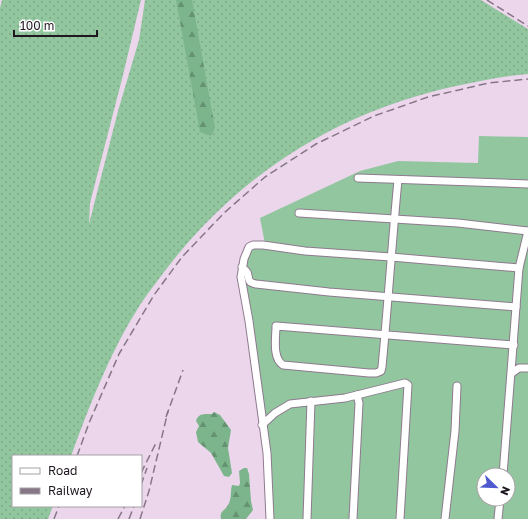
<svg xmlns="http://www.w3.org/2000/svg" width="528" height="519" viewBox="0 0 528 519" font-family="'Golos Text',sans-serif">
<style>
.grass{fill:url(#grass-dots)}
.forest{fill:url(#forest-firs)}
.garden{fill:#92c69f;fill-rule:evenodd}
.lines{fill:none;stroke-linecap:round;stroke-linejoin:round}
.minor-casing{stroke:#8e7a8e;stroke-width:9}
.minor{stroke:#fff;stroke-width:7}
.rail{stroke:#867786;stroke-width:1.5;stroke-dasharray:8 4;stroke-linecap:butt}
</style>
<defs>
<pattern id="grass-dots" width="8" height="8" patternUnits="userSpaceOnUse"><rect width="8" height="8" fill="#92c69f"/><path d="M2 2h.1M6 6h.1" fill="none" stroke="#7da988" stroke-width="1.8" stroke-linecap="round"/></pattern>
<pattern id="forest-firs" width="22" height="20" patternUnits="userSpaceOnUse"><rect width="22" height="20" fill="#7cb58b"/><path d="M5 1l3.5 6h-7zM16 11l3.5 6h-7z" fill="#659271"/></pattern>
</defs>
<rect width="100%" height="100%" fill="#ecd6ec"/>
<path class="grass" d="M2,0H141L122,79L90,203L89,224L118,111L139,40L145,0H481L528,29V74C504,76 480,81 456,86C336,112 238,175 164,272C156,283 147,294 140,305C110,352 90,404 71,456H13V506H53L48,519H0V8Z"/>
<g class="forest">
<polygon points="176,0 192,0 215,128 211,136 200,132"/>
<path d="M214,412L220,415L231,430L228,448L232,473L229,477L224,476L211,453L198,442L196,432L199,426L196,421C198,413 205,414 212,414Z"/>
<path d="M244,468H247L249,474L251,501L253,510L246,519H221C219,511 225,511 228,505C232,499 230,492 232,485L239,486L240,483L239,471Z"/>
</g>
<path class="garden" d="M479,136L528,137V519H271L246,300L245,254L250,248L266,249L260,218L360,171L398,161L478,163ZM484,475H508V499H484Z"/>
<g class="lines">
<defs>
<g id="minor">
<polyline points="358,178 528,184"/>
<path d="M398,180C392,242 388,304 382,367L381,371L376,373H369L283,365C272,358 276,337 276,326L514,345"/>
<polyline points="299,213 458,223 528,231"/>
<path d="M242,267C243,269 246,270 247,272C250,279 246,282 256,284L329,292L516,307"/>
<polyline points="512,373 519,368 528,368"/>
<polyline points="262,425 275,413 290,404 345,398 405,383 408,385 400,519"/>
<polyline points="503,475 519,268 528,231"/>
<polyline points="270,519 267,453 249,321 241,277 244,259 249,247 253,245 263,245 305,251 391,257 519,268"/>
<polyline points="307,519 311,401"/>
<polyline points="353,519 359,403 357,395"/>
<polyline points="445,519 455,431 457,386"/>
<polyline points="498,519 500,499"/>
</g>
</defs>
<use href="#minor" class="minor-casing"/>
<use href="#minor" class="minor"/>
<g class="rail">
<polyline points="487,0 528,26"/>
<polyline points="166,417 183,370"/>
<polyline points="77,456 89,423 119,354 154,295 182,257 224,213 265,177 316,144 374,116 428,97 489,83 528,79"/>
<polyline points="141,473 156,443"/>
<polyline points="141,485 147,468"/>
<polyline points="54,519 59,506"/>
<polyline points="118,519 125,506"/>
<polyline points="129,519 134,506"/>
<polyline points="140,519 149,491 168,411"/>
</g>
</g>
<rect x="12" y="455" width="130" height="52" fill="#ffffff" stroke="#a5a2a5"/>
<rect x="20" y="468" width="20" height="6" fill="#ffffff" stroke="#a5a2a5"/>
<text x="48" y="475" font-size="12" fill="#1f171f">Road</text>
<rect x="20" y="488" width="20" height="6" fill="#867786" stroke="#a5a2a5"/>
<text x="48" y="495" font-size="12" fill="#1f171f">Railway</text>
<g transform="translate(496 487) rotate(113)"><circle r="19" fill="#ffffff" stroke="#a5a2a5"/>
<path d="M0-3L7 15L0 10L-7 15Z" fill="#4e59cf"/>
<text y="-6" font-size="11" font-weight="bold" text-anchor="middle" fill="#1f171f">N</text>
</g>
<path d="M14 30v6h83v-6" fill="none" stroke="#1f171f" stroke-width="2"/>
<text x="20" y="30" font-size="12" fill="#1f171f" stroke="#ffffff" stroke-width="3" paint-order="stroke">100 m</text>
</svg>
